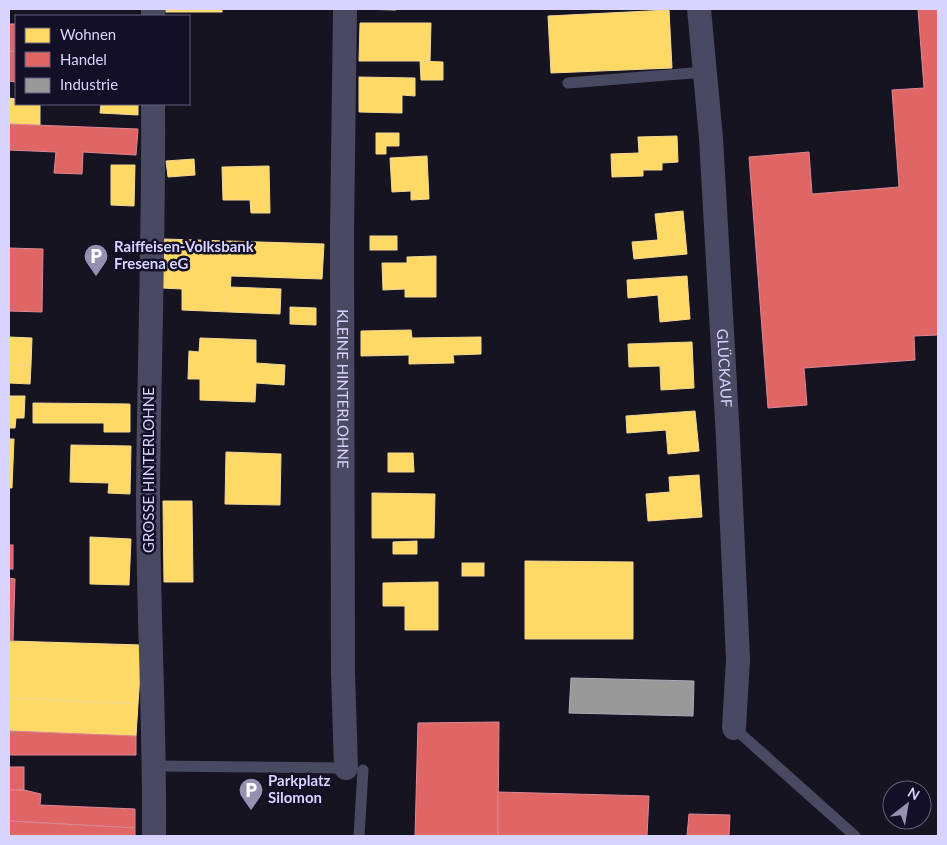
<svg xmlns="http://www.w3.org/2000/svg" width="947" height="845" viewBox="0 0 947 845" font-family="Lato,sans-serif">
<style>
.homes{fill:#ffd966;stroke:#f4d894}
.shops{fill:#e06666;stroke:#de8794}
.industry{fill:#999;stroke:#acabb8}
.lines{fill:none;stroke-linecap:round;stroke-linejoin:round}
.lane{stroke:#4a4962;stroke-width:11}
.street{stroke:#4a4962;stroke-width:24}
.labels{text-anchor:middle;stroke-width:5;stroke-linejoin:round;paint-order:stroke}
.poi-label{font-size:15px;font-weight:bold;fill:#d9d4ff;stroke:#130f26;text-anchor:start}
.street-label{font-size:15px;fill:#d9d4ff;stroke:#130f26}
</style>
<rect width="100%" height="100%" fill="#161421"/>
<g class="homes">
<rect x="166" y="9" width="56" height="3"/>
<polygon points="360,9 396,9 396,10"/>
<polygon points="669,10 672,68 551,73 548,16"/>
<polygon points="360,23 431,23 430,61 359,61"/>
<polygon points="420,61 443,62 443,80 421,80"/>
<polygon points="359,77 415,78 415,96 402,95 402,113 359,112"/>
<polygon points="9,98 16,99 16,104 40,104 40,125 9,124"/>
<polygon points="101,104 138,104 138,115 100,113"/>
<polygon points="376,133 399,133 399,146 386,146 386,154 376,154"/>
<polygon points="677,136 678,162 662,163 662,170 643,170 643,176 612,177 611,154 639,153 638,137"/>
<polygon points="427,156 429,199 411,200 411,191 392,192 390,158"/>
<polygon points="194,159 195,175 168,177 166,161"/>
<polygon points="111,165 135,165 134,206 111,205"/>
<polygon points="269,166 270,213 251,213 250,200 223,200 222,167"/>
<polygon points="683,211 687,254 634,259 632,242 658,240 655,214"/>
<rect x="370" y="236" width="27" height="14"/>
<polygon points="164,239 324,244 322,279 231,276 229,312 182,310 182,289 162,288"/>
<polygon points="436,256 436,297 405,297 405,289 383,290 382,263 407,263 407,257"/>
<polygon points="687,276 690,319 660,322 658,295 628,298 627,280"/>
<polygon points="230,287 281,289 280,314 229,312"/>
<polygon points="290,307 316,308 316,325 290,324"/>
<polygon points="411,330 412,338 481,337 481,354 453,355 454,363 409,364 409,355 361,356 361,331"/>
<polygon points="9,337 32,338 31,365 9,364"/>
<polygon points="200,338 256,340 256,363 285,365 284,385 256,383 255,402 200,400 200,379 188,379 189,351 199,352"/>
<polygon points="692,342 694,388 661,390 660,366 629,367 628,344"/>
<polygon points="9,364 31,365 30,384 9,383"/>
<polygon points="9,396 25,396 24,418 16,418 15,428 9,428"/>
<polygon points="33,403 130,404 130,432 104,432 104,423 33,423"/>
<polygon points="695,411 699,451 668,454 666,430 627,433 626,416"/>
<polygon points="9,439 14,439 12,488 9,488"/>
<polygon points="71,445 131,446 130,494 108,493 109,483 70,482"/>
<polygon points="226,452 281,454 280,505 225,504"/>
<polygon points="388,453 413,453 414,472 388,472"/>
<polygon points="699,475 702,517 648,521 646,494 670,492 669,477"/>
<polygon points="372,493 435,494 434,538 372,538"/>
<polygon points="163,501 192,501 193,582 164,582"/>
<polygon points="90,537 131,539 129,585 90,584"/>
<polygon points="417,541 417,554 393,554 393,542"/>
<polygon points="525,561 633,562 633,639 525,639"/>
<rect x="462" y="563" width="22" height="13"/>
<polygon points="438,582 438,630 405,630 405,606 383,606 383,583"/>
<polygon points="9,641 142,645 138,704 9,698"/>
<polygon points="9,698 138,704 136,736 9,731"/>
</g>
<g class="shops">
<polygon points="918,9 938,9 938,335 914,336 915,360 804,368 807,405 768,408 749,157 809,152 812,194 899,187 892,90 924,88"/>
<polygon points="9,24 16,24 16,52 9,51"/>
<polygon points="9,51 16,52 16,82 9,81"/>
<polygon points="9,124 138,129 136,155 83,152 82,174 54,173 56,152 9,150"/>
<polygon points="9,248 43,249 42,312 9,311"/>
<rect x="9" y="545" width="4" height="24"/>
<polygon points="9,578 15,579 13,641 9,641"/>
<polygon points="499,722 498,836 415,836 418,723"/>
<polygon points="9,731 136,736 136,755 9,755"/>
<rect x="9" y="767" width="15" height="23"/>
<polygon points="9,790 24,790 41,794 40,805 135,809 135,828 9,821"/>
<polygon points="498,792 649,796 647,836 498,836"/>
<polygon points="689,814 730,815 729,836 687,836"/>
<polygon points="9,821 135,828 135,836 9,836"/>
</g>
<polygon class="industry" points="571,678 694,681 693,716 569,713"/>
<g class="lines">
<g class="lane">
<polyline points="568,83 705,72"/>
<polyline points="734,728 855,836"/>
<polyline points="154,766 346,768"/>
<polyline points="359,836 363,770"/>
</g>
<g class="street">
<polyline points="153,9 153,16"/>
<path id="s1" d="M345,9L342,232L343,673L346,768"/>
<path id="s2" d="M699,9L711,138L728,438L738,659L734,728"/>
<path d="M153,104C154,235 149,365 148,496C148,610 155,723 154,836"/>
</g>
</g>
<defs>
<symbol id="parking-pin" viewBox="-11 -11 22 30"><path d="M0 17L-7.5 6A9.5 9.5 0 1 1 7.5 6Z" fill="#9591b1" stroke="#130f26"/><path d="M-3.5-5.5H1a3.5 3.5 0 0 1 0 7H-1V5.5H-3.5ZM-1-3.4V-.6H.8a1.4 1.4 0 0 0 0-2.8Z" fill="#fff"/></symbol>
</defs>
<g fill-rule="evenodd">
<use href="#parking-pin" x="82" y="242" width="28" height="38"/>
<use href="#parking-pin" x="237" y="776" width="28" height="38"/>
</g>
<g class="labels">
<g class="poi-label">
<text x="114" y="252">Raiffeisen-Volksbank<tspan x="114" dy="17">Fresena eG</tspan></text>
<text x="268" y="786">Parkplatz<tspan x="268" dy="17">Silomon</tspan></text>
</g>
<g class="street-label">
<text dy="5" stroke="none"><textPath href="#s2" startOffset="360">GLÜCKAUF</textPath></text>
<text dy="5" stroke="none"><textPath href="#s1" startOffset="380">KLEINE HINTERLOHNE</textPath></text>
<text transform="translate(149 470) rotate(-90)" y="5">GROSSE HINTERLOHNE</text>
</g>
</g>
<rect width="947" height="845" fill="none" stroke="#d9d4ff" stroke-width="20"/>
<rect x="15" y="15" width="175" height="90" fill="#130f26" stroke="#625e7d"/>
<rect x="25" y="28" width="25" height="15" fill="#ffd966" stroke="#625e7d"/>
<text x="60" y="40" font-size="15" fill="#d9d4ff">Wohnen</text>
<rect x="25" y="52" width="25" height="15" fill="#e06666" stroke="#625e7d"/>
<text x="60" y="65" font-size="15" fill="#d9d4ff">Handel</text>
<rect x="25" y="78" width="25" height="15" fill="#999999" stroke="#625e7d"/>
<text x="60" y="90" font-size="15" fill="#d9d4ff">Industrie</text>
<g transform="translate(907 805) rotate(31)"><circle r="24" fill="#130f26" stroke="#625e7d"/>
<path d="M0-4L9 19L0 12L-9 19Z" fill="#9591b1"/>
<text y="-8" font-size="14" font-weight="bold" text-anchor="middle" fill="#d9d4ff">N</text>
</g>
</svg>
